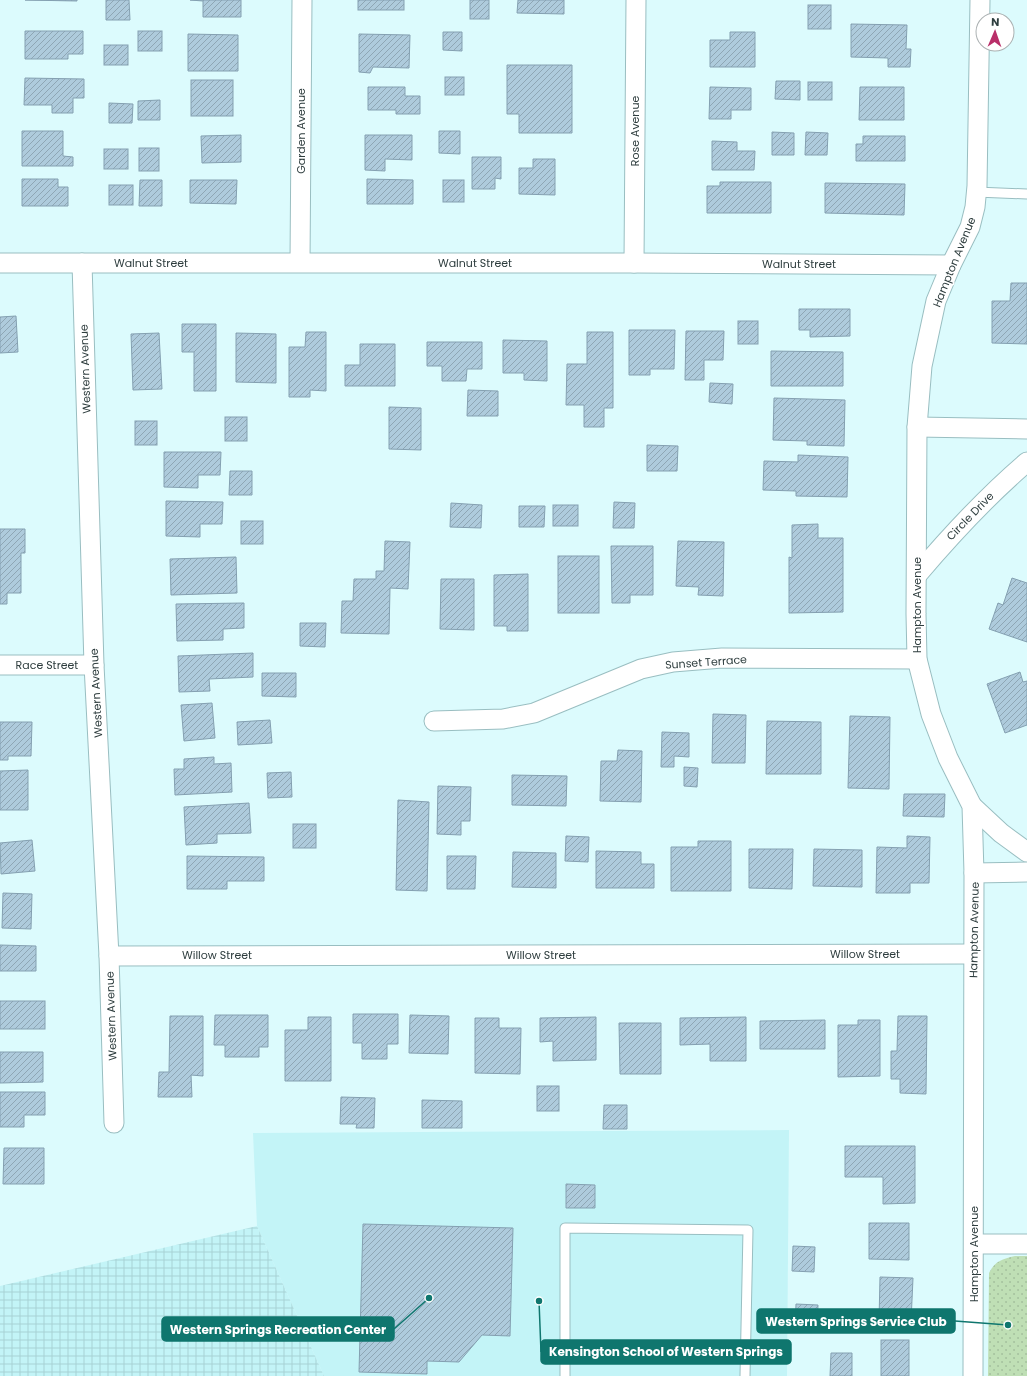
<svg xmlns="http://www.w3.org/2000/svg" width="1027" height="1376" viewBox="0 0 1027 1376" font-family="Poppins,sans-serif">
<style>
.built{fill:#c3f4f7}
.industrial{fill:url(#industrial-grid)}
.park{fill:url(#park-dots)}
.building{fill:url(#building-hatch);stroke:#84a0b1}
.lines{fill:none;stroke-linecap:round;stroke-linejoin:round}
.service-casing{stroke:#99bec1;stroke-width:11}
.minor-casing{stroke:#99bec1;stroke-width:21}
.service{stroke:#fff;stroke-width:9}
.minor{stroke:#fff;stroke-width:19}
.labels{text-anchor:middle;stroke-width:3.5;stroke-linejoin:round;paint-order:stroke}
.street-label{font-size:11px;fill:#2e3d3e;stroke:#fff}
.leader{fill:none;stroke:#0f766e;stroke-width:1.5}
.callout-dot{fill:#0f766e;stroke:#fff;stroke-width:1.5}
.callout{fill:#0f766e;stroke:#0f766e;stroke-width:1.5}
.callout-label{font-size:12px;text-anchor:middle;font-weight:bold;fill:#fff}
</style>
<defs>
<pattern id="industrial-grid" width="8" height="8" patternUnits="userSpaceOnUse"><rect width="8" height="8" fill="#c3f4f7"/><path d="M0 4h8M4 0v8" fill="none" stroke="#a8d2d5"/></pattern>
<pattern id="park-dots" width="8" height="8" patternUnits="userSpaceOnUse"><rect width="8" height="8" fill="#bfdfb5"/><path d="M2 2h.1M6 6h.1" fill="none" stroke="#a4c09d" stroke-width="1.8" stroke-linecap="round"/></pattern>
<pattern id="building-hatch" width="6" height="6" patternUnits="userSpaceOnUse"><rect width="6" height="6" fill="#aecbdc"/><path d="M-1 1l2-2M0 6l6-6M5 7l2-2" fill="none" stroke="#8ea6b4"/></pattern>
</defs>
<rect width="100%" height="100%" fill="#dcfbfd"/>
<polygon class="built" points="789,1130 787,1376 324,1376 257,1226 253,1133"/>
<polygon class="industrial" points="257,1226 324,1376 0,1376 0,1286"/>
<path class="park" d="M1015,1256H1027V1376H988L989,1273C995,1261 1002,1259 1015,1256Z"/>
<g class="building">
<polygon points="25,0 77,0 77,1"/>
<polygon points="106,0 129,0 130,20 106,20"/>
<polygon points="190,0 241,0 241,17 203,17 203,1"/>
<rect x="358" y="0" width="46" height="10"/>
<rect x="470" y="0" width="19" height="19"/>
<polygon points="518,0 564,0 564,14 517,13"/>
<rect x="808" y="5" width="23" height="24"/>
<polygon points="851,24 907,25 906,49 911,49 910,67 888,67 888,58 851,57"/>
<polygon points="25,31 83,31 83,54 68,54 68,59 25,59"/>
<rect x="138" y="31" width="24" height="20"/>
<polygon points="443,32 462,32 462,51 443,50"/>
<polygon points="730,32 755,32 755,67 710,67 710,40 730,40"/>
<polygon points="188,34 238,35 238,71 188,71"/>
<polygon points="359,34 410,35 409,68 373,67 370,73 359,72"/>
<rect x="104" y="45" width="24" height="20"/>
<polygon points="507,65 572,65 572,133 519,133 519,114 507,114"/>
<rect x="445" y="77" width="19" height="18"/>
<polygon points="25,78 84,79 84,98 73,98 73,113 52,113 52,105 24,105"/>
<rect x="191" y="80" width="42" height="36"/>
<polygon points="776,81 800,81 800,100 775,99"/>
<rect x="808" y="82" width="24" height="18"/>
<polygon points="368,87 405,87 405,96 420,96 420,114 396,114 396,110 368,110"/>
<polygon points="710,87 751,88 751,110 731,110 731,119 709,119"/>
<polygon points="860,87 904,87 904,120 859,120"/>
<polygon points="160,100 160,120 138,120 138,101"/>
<polygon points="109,103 133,104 132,123 109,123"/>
<polygon points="22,131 63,131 63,156 73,157 73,166 22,166"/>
<polygon points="439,131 460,131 460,154 439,153"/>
<polygon points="772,132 794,133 794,155 772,155"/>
<polygon points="806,132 828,133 827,155 805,155"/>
<polygon points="241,135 241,162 202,163 201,136"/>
<polygon points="365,135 412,135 412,160 385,159 385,171 365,170"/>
<polygon points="863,136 905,136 905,161 856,161 856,144 863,144"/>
<polygon points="712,141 737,142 737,151 755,151 754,170 712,170"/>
<rect x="139" y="148" width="20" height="23"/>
<rect x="104" y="149" width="24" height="20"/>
<polygon points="472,157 501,157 501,179 495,178 495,189 472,189"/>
<polygon points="533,159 555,159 555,195 519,194 519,168 533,168"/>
<polygon points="22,179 58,179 58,187 68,187 68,206 22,206"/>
<polygon points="367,179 413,180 413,204 367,204"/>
<polygon points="140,180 162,180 162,206 139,206"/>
<polygon points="190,180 237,180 236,204 190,203"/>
<rect x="443" y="180" width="21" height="22"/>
<polygon points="720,182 771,182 771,213 707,213 707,186 720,186"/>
<polygon points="825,183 905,184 904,215 825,213"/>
<rect x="109" y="185" width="24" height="20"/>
<polygon points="1011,283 1027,283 1027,344 992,343 992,301 1010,301"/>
<polygon points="799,309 850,309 850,336 810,337 810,330 799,330"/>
<polygon points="16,316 18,352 0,353 0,317"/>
<rect x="738" y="321" width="20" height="23"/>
<polygon points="182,324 216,324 216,391 194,391 194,352 182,352"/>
<polygon points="629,330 675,330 674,369 650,369 650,375 629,375"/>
<polygon points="686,331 724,331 723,360 704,360 704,380 685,380"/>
<polygon points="306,332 326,332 326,391 310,390 310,397 289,397 289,347 305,347"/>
<polygon points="587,332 613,332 613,408 604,408 604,427 584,427 584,405 566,405 567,364 587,364"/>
<polygon points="159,333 162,389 133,390 131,334"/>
<polygon points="236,333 276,334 276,383 236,382"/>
<polygon points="503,340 547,341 547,381 524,380 524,373 503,373"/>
<polygon points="427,342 482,342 482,369 467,369 466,381 442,381 442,366 427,366"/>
<polygon points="360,344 395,344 395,386 345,386 345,365 360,365"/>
<polygon points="771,351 843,352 843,386 771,386"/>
<polygon points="710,383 733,384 732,404 709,402"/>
<polygon points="468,390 498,391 498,416 467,416"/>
<polygon points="774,398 845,400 844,446 807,445 807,441 773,440"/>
<polygon points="389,407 421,408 421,450 389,449"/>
<rect x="225" y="417" width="22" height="24"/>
<rect x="135" y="421" width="22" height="24"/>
<polygon points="647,445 678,446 677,471 647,471"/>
<polygon points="164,452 221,452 220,475 198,475 198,488 164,487"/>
<polygon points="798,455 848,457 847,497 796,496 796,491 763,490 764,461 798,462"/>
<polygon points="230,471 252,471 252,495 229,495"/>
<polygon points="166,501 223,502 222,524 200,524 200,537 166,536"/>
<polygon points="614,502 635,503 634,528 613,528"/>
<polygon points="451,503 482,505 481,528 450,527"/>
<rect x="553" y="505" width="25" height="21"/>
<polygon points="519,506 545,506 544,527 519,527"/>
<rect x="241" y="521" width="22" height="23"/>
<polygon points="818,524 818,538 843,538 843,612 789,613 789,557 792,558 792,525"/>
<polygon points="0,529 25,529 25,553 21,553 21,593 7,593 7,604 0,604"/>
<polygon points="385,541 410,542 408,589 390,588 389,634 341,633 342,601 353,601 354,579 376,579 376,571 384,571"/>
<polygon points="678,541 724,542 723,596 698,595 699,587 676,586"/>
<polygon points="611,546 653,546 653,595 630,595 630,603 612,603"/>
<rect x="558" y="556" width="41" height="57"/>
<polygon points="236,557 237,593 171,595 170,559"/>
<polygon points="528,574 528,631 507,631 507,626 494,626 494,575"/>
<polygon points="1012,578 1027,583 1027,642 989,629 998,603 1003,605"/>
<polygon points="441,579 474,579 474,630 440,629"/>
<polygon points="244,603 244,628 223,629 223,640 177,641 176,604"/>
<polygon points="300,623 326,623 325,647 300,646"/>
<polygon points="253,653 253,677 209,679 210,691 179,692 178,656"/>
<polygon points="1020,672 1023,682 1027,681 1027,725 1005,733 987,684"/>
<polygon points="262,673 296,673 296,697 262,696"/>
<polygon points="212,703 215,738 184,741 181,705"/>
<polygon points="713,714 746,715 745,763 712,763"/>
<polygon points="850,716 890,717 889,789 848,788"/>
<polygon points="270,720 272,743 238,745 237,722"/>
<polygon points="767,721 821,722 821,774 766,774"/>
<polygon points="0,722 32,722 31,756 8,756 8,760 0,760"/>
<polygon points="662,732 689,733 689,757 674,756 674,767 661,767"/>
<polygon points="618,750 642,751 641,802 600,801 601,761 617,761"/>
<polygon points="214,757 214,764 231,763 232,792 175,795 174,769 184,769 184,759"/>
<polygon points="684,767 698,768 697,787 684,786"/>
<polygon points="28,770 28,810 0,810 0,771"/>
<polygon points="291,772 292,797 268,798 267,773"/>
<polygon points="512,775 567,776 566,806 512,805"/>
<polygon points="438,786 471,787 470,821 461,821 461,835 437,834"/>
<polygon points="904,794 945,794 944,817 903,816"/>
<polygon points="398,800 429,802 427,891 396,890"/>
<polygon points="249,803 251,833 217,834 217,843 186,845 184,807"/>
<rect x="293" y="824" width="23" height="24"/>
<polygon points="566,836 589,837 588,862 565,861"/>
<polygon points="907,836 930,837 929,883 910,883 910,893 876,893 877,847 907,848"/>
<polygon points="32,840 35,871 1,874 0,843"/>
<polygon points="698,841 731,841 731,891 671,891 671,847 698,847"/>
<polygon points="749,849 793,849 792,889 749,888"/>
<polygon points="814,849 862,850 862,887 813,886"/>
<polygon points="596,851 641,852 641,864 654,864 654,888 596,888"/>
<polygon points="513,852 556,853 556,888 512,887"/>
<polygon points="187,856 264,857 264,881 227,881 227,889 187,889"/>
<polygon points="447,856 476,856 475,889 447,889"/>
<polygon points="3,893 32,894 31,929 2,928"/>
<polygon points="0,945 36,946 36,971 0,971"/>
<rect x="0" y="1001" width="45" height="28"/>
<polygon points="353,1014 398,1014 398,1044 387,1044 387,1059 362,1059 362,1043 353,1043"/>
<polygon points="215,1015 268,1015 268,1047 259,1047 259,1057 225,1057 225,1045 214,1045"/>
<polygon points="410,1015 449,1016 448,1054 409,1053"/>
<polygon points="170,1016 203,1016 203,1076 191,1075 192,1097 158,1097 159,1072 169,1072"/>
<polygon points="898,1016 927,1016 926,1094 900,1093 900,1079 891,1079 891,1051 897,1051"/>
<polygon points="308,1017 331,1017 331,1081 285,1081 285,1030 308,1030"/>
<polygon points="596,1017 596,1060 553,1061 553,1041 540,1042 540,1018"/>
<polygon points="746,1017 746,1061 710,1061 710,1044 680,1045 680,1018"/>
<polygon points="475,1018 499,1018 499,1028 521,1028 520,1074 475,1073"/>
<polygon points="825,1020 825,1049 760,1049 760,1021"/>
<polygon points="858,1020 880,1020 880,1076 838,1077 838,1025 858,1025"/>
<polygon points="619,1023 661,1023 661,1074 620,1074"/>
<polygon points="0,1052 43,1052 43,1082 0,1083"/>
<rect x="537" y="1086" width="22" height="25"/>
<polygon points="0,1092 45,1092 45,1115 24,1115 24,1127 0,1127"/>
<polygon points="341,1097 375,1098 374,1128 356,1128 357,1124 340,1124"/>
<polygon points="422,1100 462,1101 462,1128 422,1128"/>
<polygon points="604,1105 627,1105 627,1129 603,1129"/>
<polygon points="845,1146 915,1146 915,1203 883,1204 883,1177 845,1177"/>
<polygon points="4,1148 44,1148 44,1184 3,1184"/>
<polygon points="566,1184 595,1185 595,1208 566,1208"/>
<polygon points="869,1223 909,1223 909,1260 869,1259"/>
<polygon points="363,1224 513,1228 510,1336 482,1335 459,1362 427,1361 427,1374 359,1372"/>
<polygon points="793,1246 815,1247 814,1272 792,1271"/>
<polygon points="880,1277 913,1278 911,1322 879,1321"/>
<polygon points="796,1304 818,1305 817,1329 795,1329"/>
<rect x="881" y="1340" width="28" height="36"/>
<polygon points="831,1353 852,1353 852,1376 830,1376"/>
</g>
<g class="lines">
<defs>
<g id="service">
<polyline points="976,192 1027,194"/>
<polyline points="565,1376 565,1228 748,1230 745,1376"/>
</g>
<g id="minor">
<polyline points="300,262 302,0"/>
<polyline points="0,263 634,263 951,265"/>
<polyline points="82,263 94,665 109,956 114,1123"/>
<polyline points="634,263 636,0"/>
<polyline points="917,427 1027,429"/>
<path d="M917,575C951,535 987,496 1027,462"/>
<polyline points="0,665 94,665"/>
<polyline points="434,721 503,719 534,713 641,669 673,662 722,658 917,659"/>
<polyline points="972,806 1001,833 1027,852"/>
<polyline points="974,873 1027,872"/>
<polyline points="109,956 973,954"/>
<polyline points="975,1244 1027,1244"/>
<polyline points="973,1376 974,873 972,806 948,758 931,714 917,659 916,614 917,427 922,366 936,301 951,265 970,227 975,207 977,186 980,0"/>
</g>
</defs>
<use href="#service" class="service-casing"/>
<use href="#minor" class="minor-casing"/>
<use href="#service" class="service"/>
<use href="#minor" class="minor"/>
</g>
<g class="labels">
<g class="street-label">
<text transform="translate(301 131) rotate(-90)" y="4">Garden Avenue</text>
<text transform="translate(635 131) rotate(-90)" y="4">Rose Avenue</text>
<text transform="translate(954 262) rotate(-68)" y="4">Hampton Avenue</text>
<text x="151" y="267">Walnut Street</text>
<text x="475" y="267">Walnut Street</text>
<text x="799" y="268">Walnut Street</text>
<text transform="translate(85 369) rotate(-92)" y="4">Western Avenue</text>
<text transform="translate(970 516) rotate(-46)" y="4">Circle Drive</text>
<text transform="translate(917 605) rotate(-90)" y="4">Hampton Avenue</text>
<text transform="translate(706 662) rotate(-4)" y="4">Sunset Terrace</text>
<text x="47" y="669">Race Street</text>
<text transform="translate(96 693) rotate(-93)" y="4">Western Avenue</text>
<text transform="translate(974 930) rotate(-89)" y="4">Hampton Avenue</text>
<text x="865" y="958">Willow Street</text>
<text x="217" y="959">Willow Street</text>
<text x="541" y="959">Willow Street</text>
<text transform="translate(111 1016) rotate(-92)" y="4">Western Avenue</text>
<text transform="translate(974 1254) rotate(-90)" y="4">Hampton Avenue</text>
</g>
</g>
<path class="leader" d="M1008 1325L955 1321M429 1298L394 1329M539 1301L541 1352"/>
<g class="callout-dot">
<circle cx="1008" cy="1325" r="4"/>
<circle cx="429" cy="1298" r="4"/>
<circle cx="539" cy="1301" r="4"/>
</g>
<g class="callout">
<rect x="757" y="1309" width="198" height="24" rx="4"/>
<rect x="162" y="1317" width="232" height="24" rx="4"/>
<rect x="541" y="1340" width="250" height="24" rx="4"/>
</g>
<g class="callout-label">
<text x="856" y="1326">Western Springs Service Club</text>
<text x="278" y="1334">Western Springs Recreation Center</text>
<text x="666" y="1356">Kensington School of Western Springs</text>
</g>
<g transform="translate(995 32) rotate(2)"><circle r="19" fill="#ffffff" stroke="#abb1b2"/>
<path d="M0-3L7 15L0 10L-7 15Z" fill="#b92f69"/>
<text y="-6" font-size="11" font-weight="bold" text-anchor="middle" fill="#2e3d3e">N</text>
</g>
</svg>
